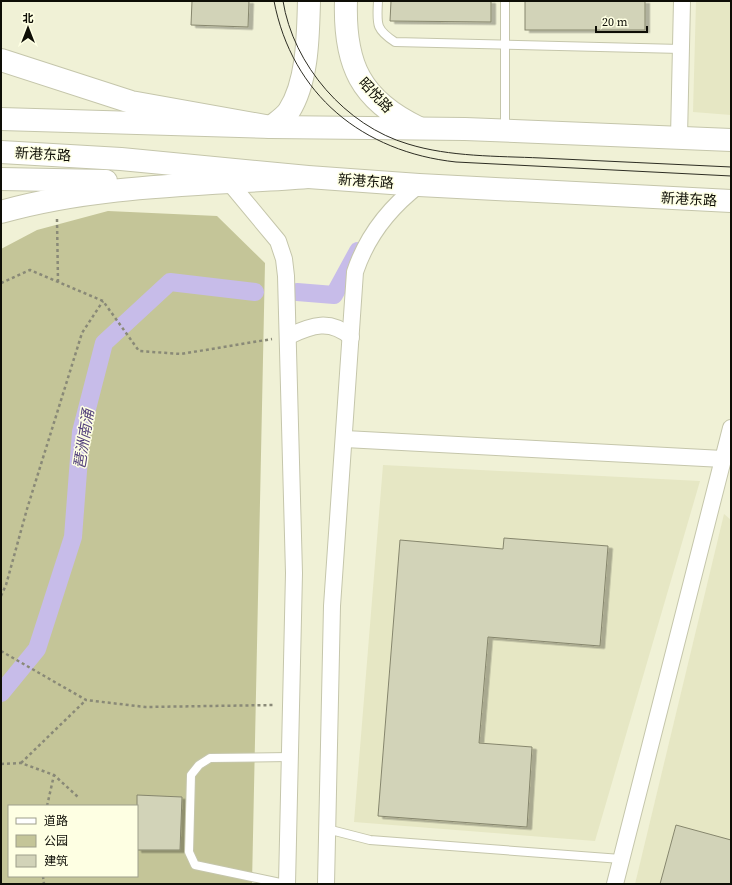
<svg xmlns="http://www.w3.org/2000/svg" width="732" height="885" viewBox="0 0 732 885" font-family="'Source Serif 4','Noto Sans SC',serif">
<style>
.built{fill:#e6e7c4}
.green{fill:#c4c598;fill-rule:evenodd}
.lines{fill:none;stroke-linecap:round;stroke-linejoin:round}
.canal{stroke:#c7bce9;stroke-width:18}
.building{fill:#d2d3b8;stroke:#86866d;filter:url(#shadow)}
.service-casing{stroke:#c5c6ab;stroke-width:10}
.minor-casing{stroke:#c5c6ab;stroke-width:18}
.secondary-casing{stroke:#c5c6ab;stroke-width:24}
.primary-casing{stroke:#c5c6ab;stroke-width:24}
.trunk-casing{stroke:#c5c6ab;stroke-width:24}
.path{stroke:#898977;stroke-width:2.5;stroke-dasharray:3 3;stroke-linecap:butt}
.service{stroke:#fff;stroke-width:8}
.minor{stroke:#fff;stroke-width:16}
.secondary{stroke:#fff;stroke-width:22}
.primary{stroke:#fff;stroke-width:22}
.trunk{stroke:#fff;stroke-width:22}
.tram{stroke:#2d2d23;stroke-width:1}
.labels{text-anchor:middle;stroke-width:3;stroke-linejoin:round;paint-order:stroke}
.street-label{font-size:14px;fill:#0e0e06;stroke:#feffe3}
.water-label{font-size:15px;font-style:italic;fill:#55437d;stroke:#feffe3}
</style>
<defs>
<filter id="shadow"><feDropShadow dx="4.5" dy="2.5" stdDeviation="0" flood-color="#0004"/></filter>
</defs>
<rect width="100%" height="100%" fill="#f0f1d6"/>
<g class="built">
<polygon points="696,1 731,1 731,115 693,112"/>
<polygon points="383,465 700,481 595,841 354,822"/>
<polygon points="724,514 731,520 731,884 635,884"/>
</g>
<path class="green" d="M108,211L217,216L265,263L252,884H1V249L37,230ZM9,806H137V876H9Z"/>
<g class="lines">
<g class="canal">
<polyline points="297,292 334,295 358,251"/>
<polyline points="1,693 37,649 73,537 81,432 104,343 170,282 255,292"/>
</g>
</g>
<g class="building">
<polygon points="192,1 249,1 248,27 191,25"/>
<polygon points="391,1 491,1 491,22 390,21"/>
<rect x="525" y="1" width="120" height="29"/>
<polygon points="504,538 608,546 600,646 488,637 479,743 532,747 527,827 378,816 400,540 503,549"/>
<polygon points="137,795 182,797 180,850 137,850"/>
<polygon points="676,825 731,840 731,884 660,884"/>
</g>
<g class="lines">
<defs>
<g id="service">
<path d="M378,1C377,24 375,29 395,42L681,49"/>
<polyline points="505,130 505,1"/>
<polyline points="327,829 370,840 621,859"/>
<polyline points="285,884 195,865 189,852 191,775 199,765 210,758 290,757"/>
</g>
<g id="minor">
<polyline points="679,137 682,1"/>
<polyline points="224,176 278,241 284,259 286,276 294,573 287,884"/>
<path d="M289,336C312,325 330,319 351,337"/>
<polyline points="345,439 723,459"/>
<path d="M326,884L332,606L355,272C367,236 389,208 419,185"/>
<polyline points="615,884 731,428"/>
</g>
<g id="secondary">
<path d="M346,1C344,64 360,100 419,128"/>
<path d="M271,127C277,122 284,118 289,111C308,81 308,35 309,1"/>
</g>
<g id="primary">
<polyline points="1,119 271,127 465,129 731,140"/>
<polyline points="1,152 121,159 308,177 419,185 731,201"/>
</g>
<g id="trunk">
<polyline points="1,60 131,102 271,127"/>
<polyline points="1,179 106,181"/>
<path d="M1,212C100,184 206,185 308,177"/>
</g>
</defs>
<use href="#service" class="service-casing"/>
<use href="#minor" class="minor-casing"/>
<use href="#secondary" class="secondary-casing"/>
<use href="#primary" class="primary-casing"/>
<use href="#trunk" class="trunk-casing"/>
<g class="path">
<polyline points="57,219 58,282"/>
<polyline points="1,283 30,270 103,301 139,351 181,354 272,339"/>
<polyline points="1,596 6,585 27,509 82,333 103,301"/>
<polyline points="1,651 86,700 145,707 275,705"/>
<polyline points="21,763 86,700"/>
<polyline points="1,764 21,763 54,775 78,797"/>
<polyline points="47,806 54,775"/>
<polyline points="43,876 44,884"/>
</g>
<use href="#service" class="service"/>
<use href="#minor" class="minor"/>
<use href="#secondary" class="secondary"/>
<use href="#primary" class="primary"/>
<use href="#trunk" class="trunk"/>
<g class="tram">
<path d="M274,1C292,95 363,152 456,162L731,176"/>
<path d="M283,1C293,65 346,126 408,144C450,157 497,156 541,158C604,161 668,164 731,167"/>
</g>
</g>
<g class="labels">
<g class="street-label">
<text transform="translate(376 95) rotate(47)" y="5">昭悦路</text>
<text transform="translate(43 154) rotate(3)" y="5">新港东路</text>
<text transform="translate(366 181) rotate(4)" y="5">新港东路</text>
<text transform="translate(689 199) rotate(3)" y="5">新港东路</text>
</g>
<g class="water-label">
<text transform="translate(84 439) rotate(-81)" y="5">琶洲南涌</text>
</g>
</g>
<rect width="732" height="885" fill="none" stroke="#0e0e06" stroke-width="4"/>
<rect x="8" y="805" width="130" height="72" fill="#feffe3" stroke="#9e9f8b"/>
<rect x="16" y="818" width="20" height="6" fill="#ffffff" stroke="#9e9f8b"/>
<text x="44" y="825" font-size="12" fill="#0e0e06">道路</text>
<rect x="16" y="835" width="20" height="12" fill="#c4c598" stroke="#9e9f8b"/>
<text x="44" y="845" font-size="12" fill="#0e0e06">公园</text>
<rect x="16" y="855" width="20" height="12" fill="#d2d3b8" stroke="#9e9f8b"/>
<text x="44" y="865" font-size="12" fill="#0e0e06">建筑</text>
<g transform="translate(28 28)" stroke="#feffe3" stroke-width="3" paint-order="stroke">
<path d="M0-3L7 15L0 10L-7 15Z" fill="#0e0e06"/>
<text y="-6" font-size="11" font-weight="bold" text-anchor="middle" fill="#0e0e06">北</text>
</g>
<path d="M596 26v6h51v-6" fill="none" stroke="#0e0e06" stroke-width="2"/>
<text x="602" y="26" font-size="12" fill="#0e0e06" stroke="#feffe3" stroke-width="3" paint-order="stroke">20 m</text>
</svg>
